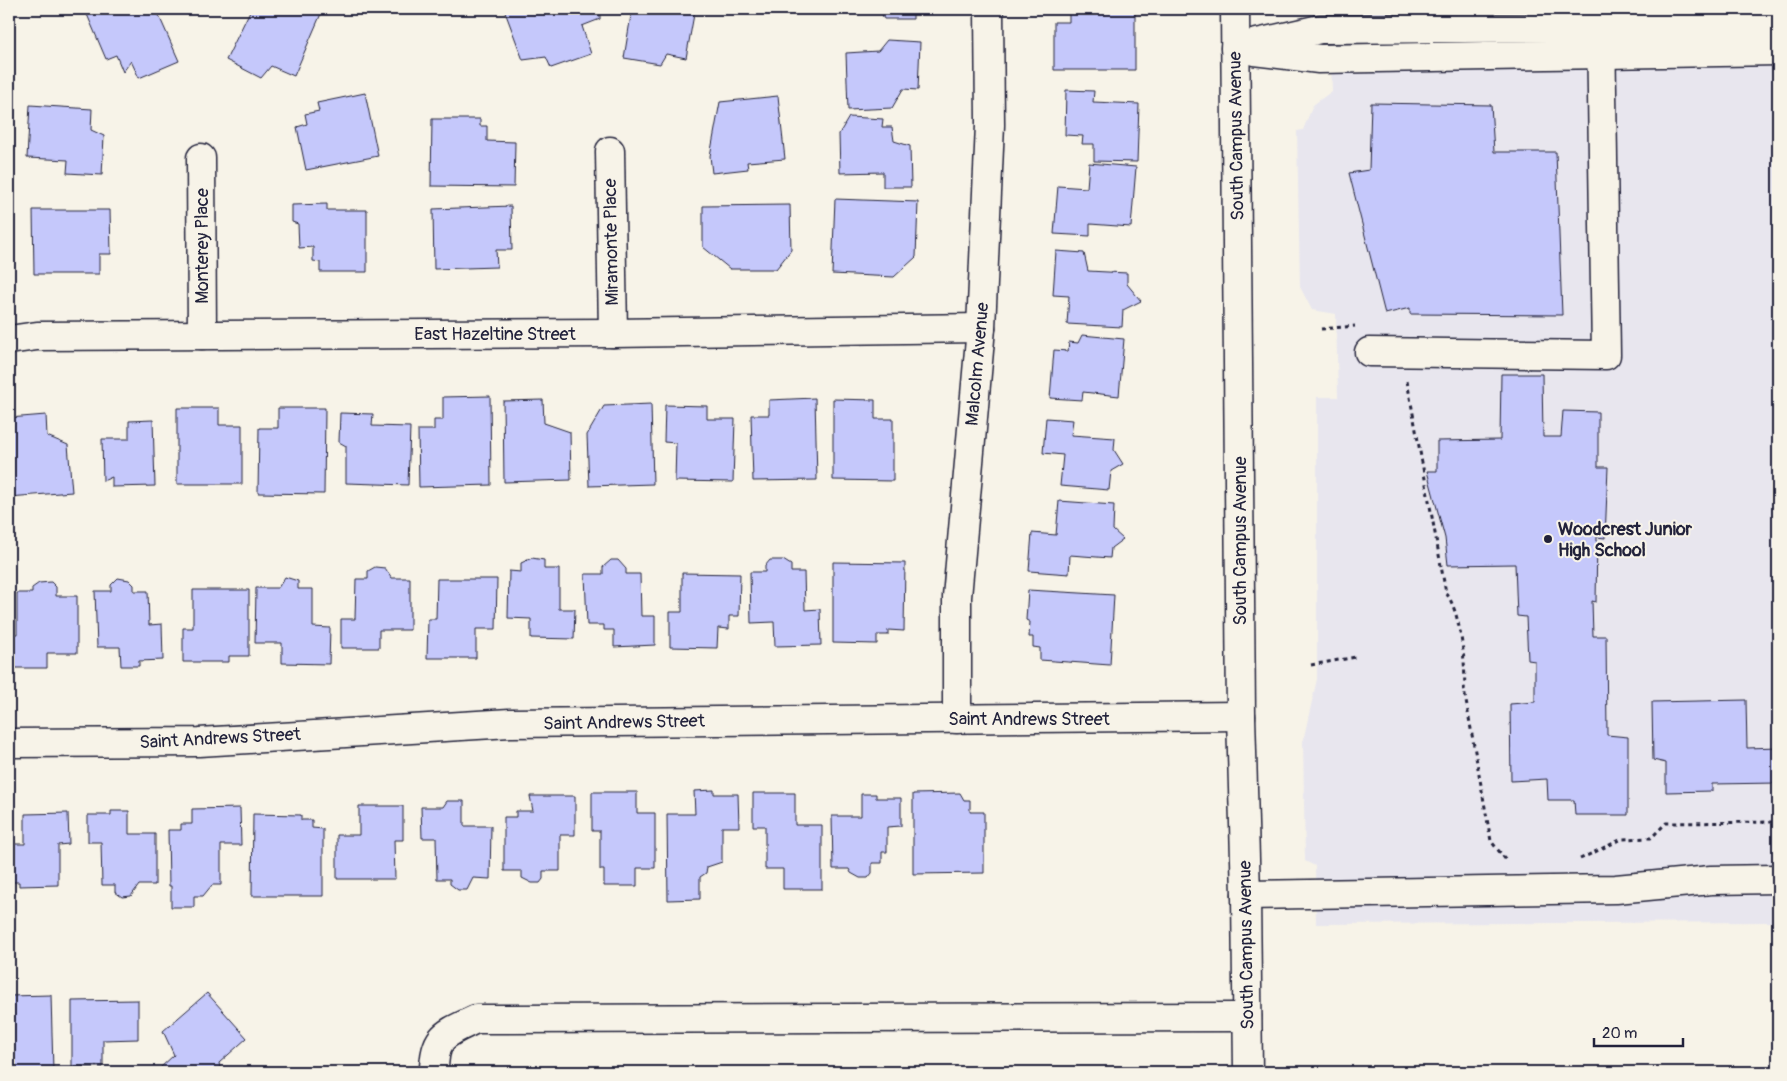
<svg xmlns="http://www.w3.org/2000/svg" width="1787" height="1081" viewBox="0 0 1787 1081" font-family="Pangolin,sans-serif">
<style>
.built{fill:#e8e6ee}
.building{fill:#c5c8fb;stroke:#22223b}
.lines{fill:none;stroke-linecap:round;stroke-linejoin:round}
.minor-casing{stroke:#22223b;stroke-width:31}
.path{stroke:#22223b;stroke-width:3;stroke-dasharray:4 4;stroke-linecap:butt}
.minor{stroke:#f7f3e8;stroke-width:28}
.poi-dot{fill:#22223b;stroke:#f7f3e8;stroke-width:2}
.labels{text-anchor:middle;stroke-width:4;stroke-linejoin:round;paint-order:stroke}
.street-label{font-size:18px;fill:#22223b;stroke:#f7f3e8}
.poi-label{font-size:18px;font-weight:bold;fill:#22223b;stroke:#f7f3e8;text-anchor:start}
</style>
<rect width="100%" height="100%" fill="#f7f3e8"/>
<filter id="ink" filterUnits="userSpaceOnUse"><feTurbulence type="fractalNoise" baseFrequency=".02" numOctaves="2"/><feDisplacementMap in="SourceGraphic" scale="10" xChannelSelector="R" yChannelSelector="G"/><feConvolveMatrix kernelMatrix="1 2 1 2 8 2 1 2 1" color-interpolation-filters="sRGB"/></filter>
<g filter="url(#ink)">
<polygon class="built" points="1329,9 1778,9 1778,922 1316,924 1315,866 1305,861 1303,741 1317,679 1317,397 1338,397 1336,314 1312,310 1300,287 1297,131 1303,130 1313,105 1332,91"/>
<g class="building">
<polygon points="94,9 156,9 179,61 139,78 131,61 123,72 116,55 106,59 86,12"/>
<polygon points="251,9 323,9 294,76 271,66 261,78 226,60"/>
<polygon points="504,9 600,9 600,19 582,26 591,54 551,68 546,57 523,60"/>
<polygon points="632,9 695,9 686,58 666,54 660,64 624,58"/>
<polygon points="840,9 913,9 913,19 884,19 880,10"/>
<polygon points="1069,9 1135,9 1135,70 1054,70 1054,22 1069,22"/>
<polygon points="887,40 920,42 918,90 903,89 892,108 848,110 846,53 878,51"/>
<polygon points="1066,90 1094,91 1093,102 1139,104 1137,162 1094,161 1094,144 1082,144 1083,136 1065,135"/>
<polygon points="365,93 378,156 306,170 297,127 307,124 305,114 319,111 317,103"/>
<polygon points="778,96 785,159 747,162 748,169 712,173 710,156 720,102"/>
<polygon points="1371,103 1491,105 1494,152 1556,152 1562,315 1410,314 1410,308 1385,314 1349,173 1369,170"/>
<polygon points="30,105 92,109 91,130 104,136 102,175 67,173 68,160 27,158"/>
<polygon points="849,117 883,119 882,127 892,127 894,141 910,146 911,187 883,187 883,172 840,173 839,134"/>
<polygon points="432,119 480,119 480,126 487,126 487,141 515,142 514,187 431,186"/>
<polygon points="1089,163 1136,167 1131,227 1090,224 1090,236 1054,234 1058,186 1087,188"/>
<polygon points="835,199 918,202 916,257 894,277 832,274"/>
<polygon points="327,204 327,210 367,210 367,272 320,272 320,262 313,261 313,247 299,248 298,224 292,222 292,205"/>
<polygon points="790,205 791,250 776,269 730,269 703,247 703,206"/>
<polygon points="511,206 512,250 496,250 497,267 434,269 433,209"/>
<polygon points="33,210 110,210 111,254 99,254 99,274 34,274"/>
<polygon points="1056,251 1084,253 1088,271 1127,273 1127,284 1141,301 1123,310 1122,327 1067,324 1069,296 1053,295"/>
<polygon points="1082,335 1124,339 1119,396 1083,392 1082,400 1050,398 1054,350 1068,351 1069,342 1078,343"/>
<polygon points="1501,374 1542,374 1543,437 1561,437 1563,411 1598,412 1598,467 1608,467 1605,538 1597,537 1596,602 1592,601 1593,636 1606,636 1607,735 1628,737 1628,815 1575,815 1574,800 1548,800 1547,779 1511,781 1510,704 1535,702 1535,661 1528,660 1526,617 1517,616 1515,564 1448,565 1445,538 1427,471 1437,471 1437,441 1500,440"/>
<polygon points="490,396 491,485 419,487 418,430 434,430 434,420 443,420 443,397"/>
<polygon points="815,398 817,480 753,481 751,415 769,415 769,400"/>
<polygon points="833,399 875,400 875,419 893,419 893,481 833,480"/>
<polygon points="543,400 544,423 570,432 571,480 504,482 503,401"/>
<polygon points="651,404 653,484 589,486 587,435 604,406"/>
<polygon points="665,405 707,406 707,419 735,419 733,482 675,481 676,443 664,442"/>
<polygon points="177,408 219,408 219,425 242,425 242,484 177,484"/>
<polygon points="278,408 325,408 324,494 258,493 259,428 278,428"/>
<polygon points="340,413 373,414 372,426 410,427 408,485 346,483 346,446 339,442"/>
<polygon points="46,415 47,436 68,445 72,492 9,497 9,418"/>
<polygon points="1046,418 1073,420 1071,435 1115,438 1114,450 1123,464 1111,471 1109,490 1060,486 1063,455 1043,453"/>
<polygon points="153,420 155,486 112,487 112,477 103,481 102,439 129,439 129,421"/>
<polygon points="1059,501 1114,505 1113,530 1123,539 1111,548 1110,558 1070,555 1069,574 1029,571 1032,533 1056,535"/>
<polygon points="532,558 544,560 544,569 559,569 559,609 575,609 574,639 531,638 531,619 508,618 509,571 521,572 521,563"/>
<polygon points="611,560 618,560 626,569 626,574 640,574 641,616 655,616 655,645 614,647 614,630 604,630 604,625 587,625 585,574 603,574 603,567"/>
<polygon points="770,560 783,560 791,565 791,572 804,572 805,610 820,609 821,645 775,646 774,622 751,623 750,572 765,572 765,566"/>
<polygon points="833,562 905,563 904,631 888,630 888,635 877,635 877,644 833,643"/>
<polygon points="375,567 385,568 392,578 410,578 410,630 379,630 379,648 341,648 341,619 355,619 356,579 368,579 368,571"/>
<polygon points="682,573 740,574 739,616 729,616 729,629 718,628 717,648 670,647 670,612 682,612"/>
<polygon points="285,577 298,581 298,589 313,589 313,627 330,628 329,664 282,663 282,643 255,643 256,588 278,588"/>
<polygon points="118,578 129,580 134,585 134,591 148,591 149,625 162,624 163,660 139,661 139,666 121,666 120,647 97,647 95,591 111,591 111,585"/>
<polygon points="437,579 497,579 496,629 476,629 476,658 427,658 428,619 436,619"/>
<polygon points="51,582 56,587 56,596 77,596 77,653 47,653 47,668 9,668 9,634 17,634 17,593 32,593 32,588 39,583"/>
<polygon points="193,590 249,590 249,656 229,656 229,662 183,662 183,628 193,628"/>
<polygon points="1028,590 1114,595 1110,665 1040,660 1040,648 1033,647 1033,637 1029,637 1030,622 1026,620"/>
<polygon points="1746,700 1747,748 1778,747 1778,783 1712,784 1712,791 1666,792 1666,763 1653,760 1652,702"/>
<polygon points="714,790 714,794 738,794 739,827 722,827 722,862 707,867 706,873 700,877 700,899 668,900 667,814 695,814 694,791"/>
<polygon points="592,792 637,792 637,813 655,813 655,868 637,868 637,886 604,886 604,870 600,870 600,831 592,831"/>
<polygon points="753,793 795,793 795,825 822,825 822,889 783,889 783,869 765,869 765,826 753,826"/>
<polygon points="960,793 964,800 970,800 970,812 984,812 984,873 913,874 913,794"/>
<polygon points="861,794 876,794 876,798 901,798 901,826 887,827 887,852 882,852 882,863 872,863 872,873 868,878 860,878 851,873 849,869 833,869 832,816 861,816"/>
<polygon points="530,796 575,796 575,835 560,835 560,871 543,871 543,879 540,883 532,883 522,878 522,871 504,871 504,817 516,817 516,811 533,811"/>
<polygon points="447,801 464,801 464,826 491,826 490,879 473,878 467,890 458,890 450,884 450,879 437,879 436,838 422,838 421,807 443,807"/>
<polygon points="359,806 403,806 403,840 394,840 395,879 337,879 337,835 359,835"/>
<polygon points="240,808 241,845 221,845 221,885 212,885 203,896 194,896 194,907 171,907 171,886 169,886 168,830 181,830 181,824 192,824 192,809"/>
<polygon points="111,811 129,811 129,834 155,834 155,885 139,885 131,896 122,897 115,892 115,885 102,885 101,842 88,842 88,815 111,815"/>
<polygon points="68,813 69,844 58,845 58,885 19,886 19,882 9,882 9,844 25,844 25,814"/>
<polygon points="253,814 301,815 301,820 312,820 312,828 323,829 323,896 252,896"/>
<polygon points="207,993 247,1038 219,1063 221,1072 164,1072 160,1068 174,1055 163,1031"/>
<polygon points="51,995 53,1071 9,1072 9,996"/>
<polygon points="138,1000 138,1039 103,1040 103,1067 72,1067 72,1001"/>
</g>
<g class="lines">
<defs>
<g id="minor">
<polyline points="1235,9 1241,716 1246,895 1248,1072"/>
<polyline points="1235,48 1320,29 1778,26"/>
<polyline points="1254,51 1319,59 1778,51"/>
<polyline points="610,151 613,333"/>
<polyline points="201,158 202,335"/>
<polyline points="9,340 37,336 613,333 981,328"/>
<polyline points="1369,352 1606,355 1601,27"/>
<polyline points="957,719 957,597 981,328 990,125 989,9"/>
<polyline points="9,743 199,742 510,723 1241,716"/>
<polyline points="1246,895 1616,889 1711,880 1778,879"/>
<path d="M434,1072C434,1035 445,1034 476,1019L1247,1017"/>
</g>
</defs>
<use href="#minor" class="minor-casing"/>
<g class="path">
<polyline points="1321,329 1355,326"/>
<path d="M1407,381L1446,593C1460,610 1467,667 1464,690L1491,841L1506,860"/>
<polyline points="1311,665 1356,657"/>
<polyline points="1580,859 1622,839 1651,838 1666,823 1778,822"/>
</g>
<use href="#minor" class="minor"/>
</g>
</g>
<circle class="poi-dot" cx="1548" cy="539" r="5"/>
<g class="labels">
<g class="street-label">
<text transform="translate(1236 136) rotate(-91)" y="6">South Campus Avenue</text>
<text transform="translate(611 242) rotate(-91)" y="6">Miramonte Place</text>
<text transform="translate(202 246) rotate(-90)" y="6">Monterey Place</text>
<text x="495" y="340">East Hazeltine Street</text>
<text transform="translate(977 364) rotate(-85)" y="6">Malcolm Avenue</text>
<text transform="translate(1240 541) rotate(-90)" y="6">South Campus Avenue</text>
<text x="1029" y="725">Saint Andrews Street</text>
<text transform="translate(624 722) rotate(-1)" y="6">Saint Andrews Street</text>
<text transform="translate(220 738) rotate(-3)" y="6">Saint Andrews Street</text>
<text transform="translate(1246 945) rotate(-91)" y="6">South Campus Avenue</text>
</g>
<g class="poi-label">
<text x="1558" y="535">Woodcrest Junior<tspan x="1558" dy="21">High School</tspan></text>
</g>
</g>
<rect width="1787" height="1081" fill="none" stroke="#f7f3e8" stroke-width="30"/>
<rect x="15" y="15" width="1757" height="1051" fill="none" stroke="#22223b" stroke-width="2" filter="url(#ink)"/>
<path d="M1594 1038v8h89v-8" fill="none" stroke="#22223b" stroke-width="2.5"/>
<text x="1602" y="1038" font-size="15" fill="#22223b" stroke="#f7f3e8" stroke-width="4" paint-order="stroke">20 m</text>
</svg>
